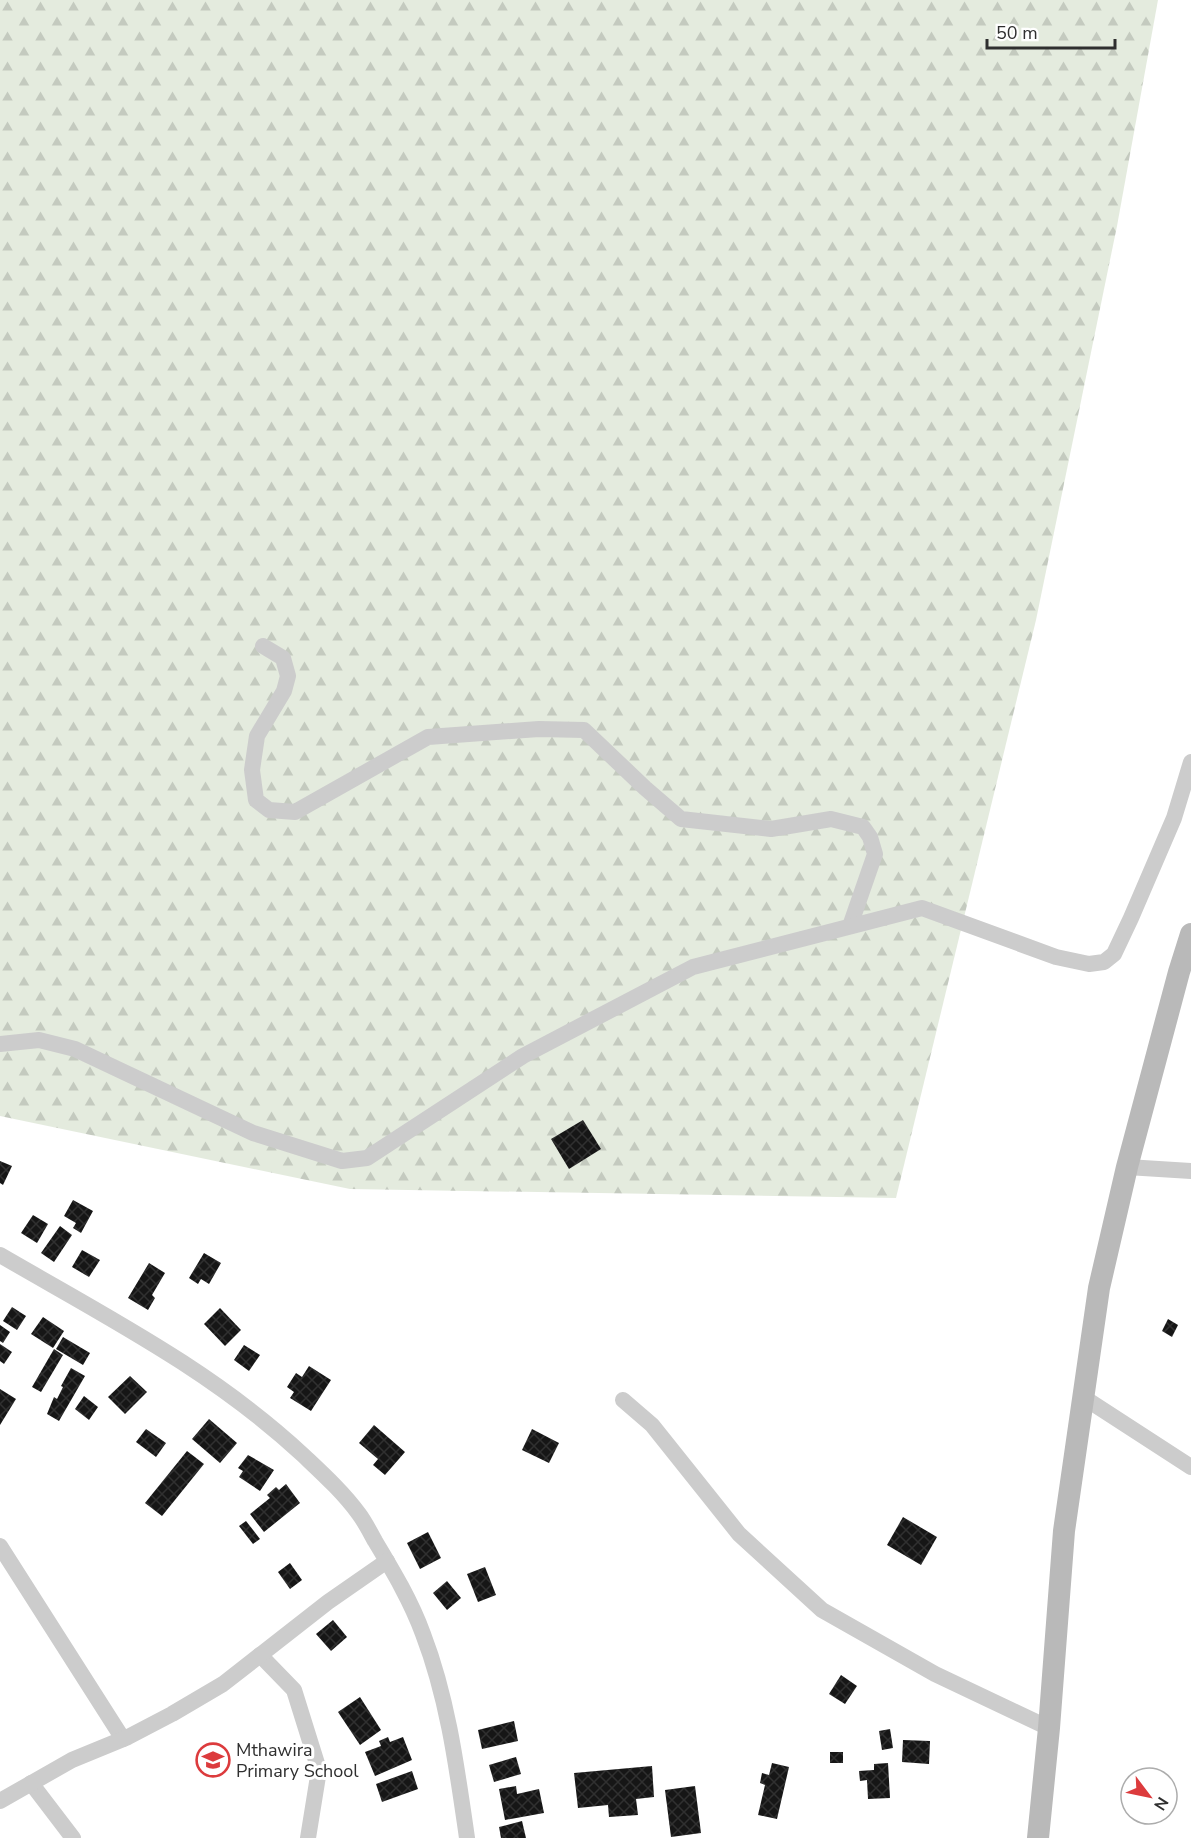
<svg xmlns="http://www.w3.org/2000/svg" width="1191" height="1838" viewBox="0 0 1191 1838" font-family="'Nunito Sans',sans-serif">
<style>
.forest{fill:url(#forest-firs)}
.building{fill:url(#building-cross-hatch)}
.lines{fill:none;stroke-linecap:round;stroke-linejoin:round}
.street{stroke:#ccc;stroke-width:16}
.secondary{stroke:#b9b9b9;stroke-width:22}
.labels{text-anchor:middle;stroke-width:6;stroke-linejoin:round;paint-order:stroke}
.poi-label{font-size:18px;fill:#2f2f2f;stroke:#fff;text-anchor:start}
</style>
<defs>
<pattern id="forest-firs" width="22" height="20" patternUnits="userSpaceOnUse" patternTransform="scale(1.5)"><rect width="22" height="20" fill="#e4ebde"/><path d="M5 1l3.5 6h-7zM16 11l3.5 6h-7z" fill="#c4cabf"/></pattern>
<pattern id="building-cross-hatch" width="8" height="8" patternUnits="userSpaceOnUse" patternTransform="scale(1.5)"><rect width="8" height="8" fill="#161616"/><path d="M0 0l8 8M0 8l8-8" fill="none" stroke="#303030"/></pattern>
</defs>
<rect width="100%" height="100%" fill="#fff"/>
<polygon class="forest" points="0,0 1158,0 1117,226 1036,620 896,1198 350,1189 0,1116"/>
<g class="building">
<polygon points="583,1120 601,1149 569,1169 551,1139"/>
<polygon points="0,1161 12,1166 3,1185 0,1183"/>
<polygon points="73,1200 93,1211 81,1233 73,1228 76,1223 64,1216"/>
<polygon points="33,1215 48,1224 37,1243 21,1233"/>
<polygon points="60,1226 72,1235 54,1262 41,1253"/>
<polygon points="82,1250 100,1260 89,1277 72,1267"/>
<polygon points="204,1253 221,1263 209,1284 201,1279 198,1284 189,1278"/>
<polygon points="149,1263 165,1273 152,1295 155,1298 148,1310 128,1298"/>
<polygon points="12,1307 26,1316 17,1330 3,1321"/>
<polygon points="220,1308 241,1330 225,1346 204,1324"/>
<polygon points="43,1317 64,1331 53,1348 31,1334"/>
<polygon points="1168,1319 1178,1325 1172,1337 1162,1331"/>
<polygon points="0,1325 10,1332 3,1343 0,1341"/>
<polygon points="63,1337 90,1353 83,1365 56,1349"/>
<polygon points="0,1344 12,1352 4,1364 0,1361"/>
<polygon points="244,1345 260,1355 249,1371 234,1360"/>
<polygon points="54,1349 63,1355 41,1392 32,1387"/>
<polygon points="309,1366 331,1380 311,1411 290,1398 294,1392 287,1387 296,1373 302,1377"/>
<polygon points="71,1368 85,1376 59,1421 47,1414 54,1397 57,1399 63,1387 61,1386"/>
<polygon points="130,1376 147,1392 125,1414 108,1397"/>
<polygon points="0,1389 16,1399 0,1425"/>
<polygon points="84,1396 98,1407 89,1420 75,1409"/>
<polygon points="209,1419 237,1443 220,1463 192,1439"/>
<polygon points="374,1425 405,1452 385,1475 373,1465 378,1459 359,1443"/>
<polygon points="146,1429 166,1443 156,1457 136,1442"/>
<polygon points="532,1429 559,1443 549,1463 522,1450"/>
<polygon points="187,1451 204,1464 162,1516 145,1503"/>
<polygon points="248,1455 274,1470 260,1491 239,1477 243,1471 238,1468"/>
<polygon points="286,1484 300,1503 264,1532 250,1514 270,1498 267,1495 276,1487 279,1490"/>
<polygon points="903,1517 937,1537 921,1565 887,1545"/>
<polygon points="246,1521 260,1539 253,1544 239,1526"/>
<polygon points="428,1532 441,1558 420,1569 407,1543"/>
<polygon points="290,1563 302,1580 290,1589 278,1572"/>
<polygon points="485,1567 496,1595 478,1602 467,1574"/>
<polygon points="447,1581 461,1598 447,1610 433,1593"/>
<polygon points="333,1620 347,1637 331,1651 316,1634"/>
<polygon points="841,1675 857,1686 845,1704 829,1694"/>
<polygon points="360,1697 381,1730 360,1745 338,1712"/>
<polygon points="514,1721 518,1741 482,1749 478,1730"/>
<polygon points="890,1729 893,1748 882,1750 879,1731"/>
<polygon points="388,1737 390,1742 403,1737 412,1760 375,1776 365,1752 381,1746 379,1741"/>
<polygon points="903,1740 930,1741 929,1764 902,1762"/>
<rect x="830" y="1752" width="13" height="11"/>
<polygon points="516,1757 521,1774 494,1782 489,1765"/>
<polygon points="772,1763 789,1767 777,1819 758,1815 765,1785 760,1783 762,1773 769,1775"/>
<polygon points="888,1763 890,1798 868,1799 867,1780 860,1781 859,1771 874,1770 874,1764"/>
<polygon points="652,1766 654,1797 636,1799 638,1815 609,1817 608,1805 578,1808 574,1773"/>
<polygon points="412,1771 418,1789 382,1802 376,1784"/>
<polygon points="516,1786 517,1794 539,1789 544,1813 505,1820 499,1789"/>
<polygon points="695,1786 701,1833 671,1837 665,1790"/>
<polygon points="522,1821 526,1838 501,1838 499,1827"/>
</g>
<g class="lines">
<g class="street">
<polyline points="263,646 283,658 288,676 284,691 257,736 252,770 256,800 269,810 295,812 428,737 539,729 584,730 645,788 681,819 771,829 831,819 863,827 870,837 875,854 850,926"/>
<polyline points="0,1044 39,1040 75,1049 253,1133 342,1161 367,1158 523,1056 693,967 922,908 1056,957 1089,964 1104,962 1114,954 1131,918 1174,818 1191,762"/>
<polyline points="1127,1167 1191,1171"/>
<path d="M0,1255C105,1316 213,1371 303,1455C322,1473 343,1492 359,1514C365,1522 370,1532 375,1541C393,1571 411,1601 423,1634C448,1699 457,1769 467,1838"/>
<polyline points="1083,1397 1191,1467"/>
<polyline points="623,1400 652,1425 739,1534 822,1610 935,1674 1049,1728"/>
<polyline points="0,1546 123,1739"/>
<polyline points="260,1655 294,1690 319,1770 308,1838"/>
<polyline points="31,1783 73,1838"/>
<polyline points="0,1801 72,1760 128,1737 172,1714 223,1684 328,1602 387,1561"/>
</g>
<polyline class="secondary" points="1038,1838 1049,1728 1064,1531 1099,1288 1127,1167 1179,972 1191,934"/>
</g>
<defs>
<symbol id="school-ring" viewBox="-11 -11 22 22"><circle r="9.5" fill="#fff" stroke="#dc3b3d" stroke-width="1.5"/><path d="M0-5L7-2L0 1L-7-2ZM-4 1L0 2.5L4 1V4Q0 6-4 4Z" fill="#dc3b3d"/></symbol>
</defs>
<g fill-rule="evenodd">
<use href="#school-ring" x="194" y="1741" width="38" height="38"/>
</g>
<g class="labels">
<g class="poi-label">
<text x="236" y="1756">Mthawira<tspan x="236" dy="21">Primary School</tspan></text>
</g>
</g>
<g transform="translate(1149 1796) rotate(122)"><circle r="28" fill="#ffffff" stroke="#acacac" stroke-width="1.5"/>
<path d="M0-4.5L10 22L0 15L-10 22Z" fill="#dc3b3d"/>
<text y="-9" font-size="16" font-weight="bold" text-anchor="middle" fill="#2f2f2f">N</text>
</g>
<path d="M987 39v9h128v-9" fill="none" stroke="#2f2f2f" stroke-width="3"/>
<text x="996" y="39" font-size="18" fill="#2f2f2f" stroke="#ffffff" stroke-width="4.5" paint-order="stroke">50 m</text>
</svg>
